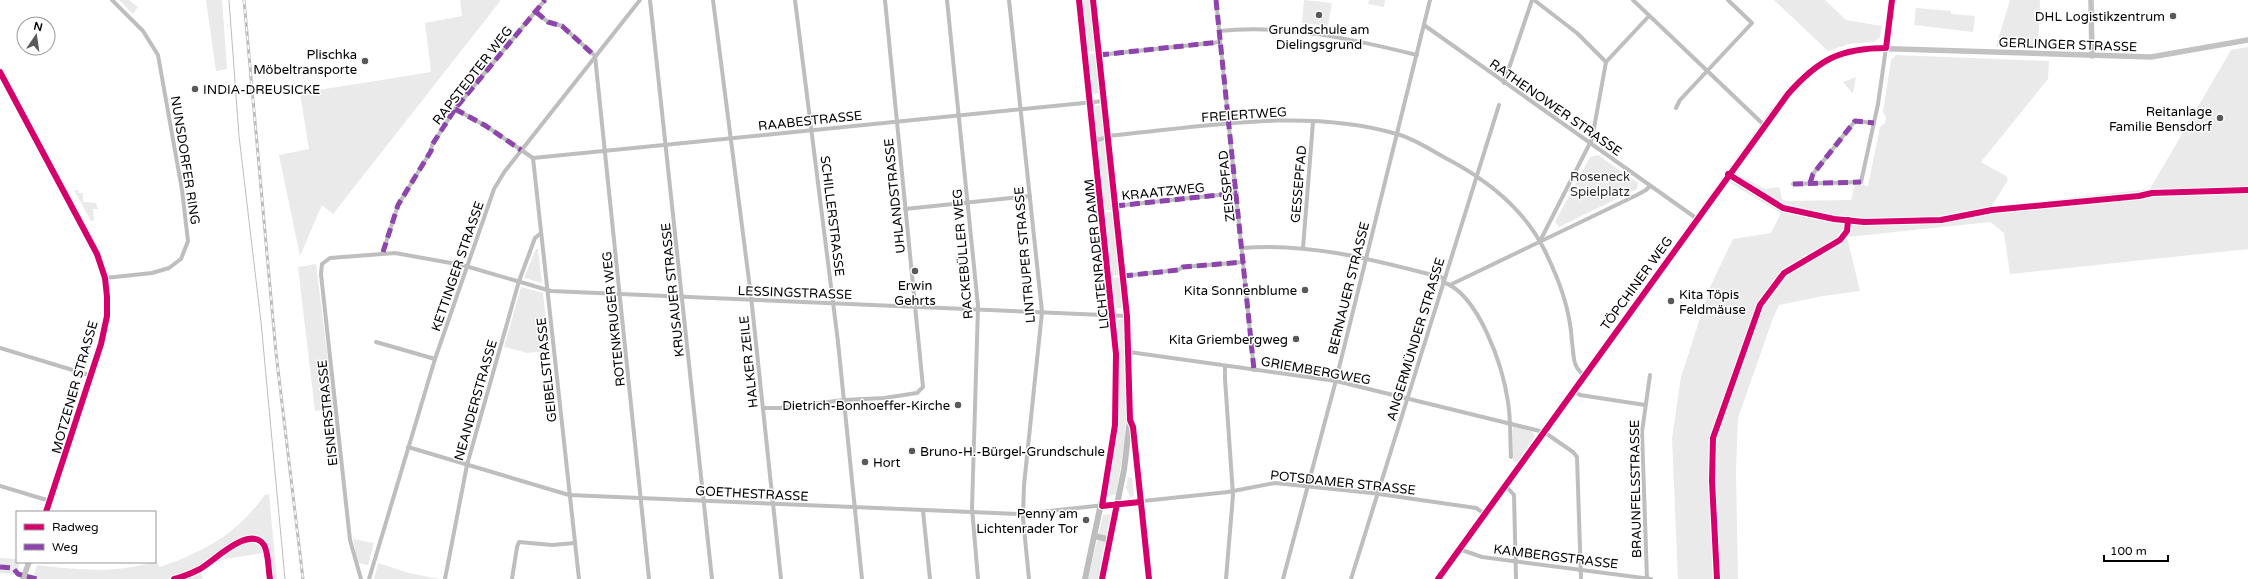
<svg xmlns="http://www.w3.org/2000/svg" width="2248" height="579" viewBox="0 0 2248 579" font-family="'Varela Round',sans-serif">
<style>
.green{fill:#eaeaea}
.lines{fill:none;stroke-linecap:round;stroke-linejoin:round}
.street{stroke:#bebebe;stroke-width:4}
.secondary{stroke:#c2c2c2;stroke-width:5.5}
.primary{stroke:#bdbdbd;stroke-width:6}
.tram{stroke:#bdbdbd;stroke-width:1}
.rail-casing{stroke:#bdbdbd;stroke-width:3}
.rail{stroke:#fff;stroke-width:1.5;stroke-dasharray:4.5;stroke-linecap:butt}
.quiet{stroke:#8e44ad;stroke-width:5;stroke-dasharray:10 5;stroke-linecap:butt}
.cycleway-casing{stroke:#fff;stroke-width:8}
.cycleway{stroke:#d6006c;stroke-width:6}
.poi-dot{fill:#595959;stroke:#fff;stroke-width:1.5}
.labels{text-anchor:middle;stroke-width:3;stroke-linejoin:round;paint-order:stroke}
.poi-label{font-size:13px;fill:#000;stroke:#fff;text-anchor:end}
.street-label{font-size:13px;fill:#000;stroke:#fff}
.park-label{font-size:13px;fill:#303030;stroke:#fff}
</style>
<rect width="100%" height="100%" fill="#fff"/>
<g class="green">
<polygon points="119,0 129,0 138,7 133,14"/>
<polygon points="206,0 222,0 227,69 216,71"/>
<polygon points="460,0 501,0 333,214 322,205 300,256 279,155 309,149 300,93 431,72 425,23 462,16"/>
<polygon points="1082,0 1090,0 1096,51 1087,52"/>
<polygon points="1304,0 1332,3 1328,26 1302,23"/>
<polygon points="1369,0 1385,0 1384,7 1368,4"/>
<polygon points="1774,0 1825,0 1846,20 1882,26 1880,37 1874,42 1849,44 1828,51"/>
<polygon points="2010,0 2040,0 2038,48 1996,46"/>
<polygon points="1916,8 1951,11 1951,14 1975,16 1973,32 1914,25"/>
<polygon points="2248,47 2248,249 2010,274 2004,233 1990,222 1847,237 1860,291 1823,296 1779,305 1773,318 1738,418 1736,471 1738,579 1678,579 1672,438 1681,377 1710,287 1733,239 1771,233 1781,213 1730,183 1737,174 1765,189 1778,187 1780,189 1782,199 1786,201 1851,200 1855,184 1868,186 1880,127 1885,123 1886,117 1883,112 1891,60 1896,55 2049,61 2048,79 1981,162 2006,176 2008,180 1991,207 2150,189 2231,50"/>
<polygon points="1096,53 1100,93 1092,94 1087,54"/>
<polygon points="1856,77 1853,94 1843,82"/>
<polygon points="1100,105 1102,107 1113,210 1104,210 1093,107"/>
<polygon points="1598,155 1638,183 1637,189 1559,227 1555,222 1590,157"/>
<polygon points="74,190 78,190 78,193 83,193 83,202 96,203 98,209 93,209 94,221 91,221"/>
<polygon points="1105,212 1113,212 1120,275 1111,276"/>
<polygon points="536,249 538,249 542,283 524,278"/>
<polygon points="316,264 334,408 315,411 298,267"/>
<polygon points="1120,277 1123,308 1115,308 1111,278"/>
<polygon points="521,287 543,293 549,351 527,353 504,347"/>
<polygon points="1123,319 1127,349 1127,408 1125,439 1116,495 1107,496 1114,450 1116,320"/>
<polygon points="1513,426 1532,431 1535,436 1517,463 1513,461"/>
<polygon points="1128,477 1132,478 1134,495 1131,498 1126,488"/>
<path d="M269,494L277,579H269L264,553L224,559L192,576L201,573L203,579H32L37,565C78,570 116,574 156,561L160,567C206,551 236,534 265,495Z"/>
<polygon points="1112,514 1107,537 1099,534 1103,515"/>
<polygon points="353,539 374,543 368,565 358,563"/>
<polygon points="1100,540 1105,541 1106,545 1099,579 1088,579 1097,541"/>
<polygon points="0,558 17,559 17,562 20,562 16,575 0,573"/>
<polygon points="378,563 409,573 439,579 374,579"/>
</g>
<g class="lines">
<g class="street">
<polyline points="650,0 712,579"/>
<polyline points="713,0 751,296 781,579"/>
<polyline points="795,0 838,342 862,579"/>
<polyline points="947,0 978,306 972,508 978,579"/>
<polyline points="1009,0 1042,312 1024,485 1023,518 1029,579"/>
<polyline points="1216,0 1254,370"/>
<polyline points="1534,0 1577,33 1606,62"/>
<polyline points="1633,0 1764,125"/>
<polyline points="536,12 548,22 562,26 595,56 649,579"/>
<polyline points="1424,25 1696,218"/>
<path d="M1219,31C1286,24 1352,39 1417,55"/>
<polyline points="1099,55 1220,42"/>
<polyline points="1606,62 1649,16"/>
<polyline points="1504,83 1532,0"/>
<polyline points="1676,108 1680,100 1752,23 1728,0"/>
<polyline points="455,109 486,126 533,158 1104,101"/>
<path d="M1094,136L1099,140L1108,136C1201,127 1306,107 1397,134C1416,139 1435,153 1453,162C1491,183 1525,210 1545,251C1559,280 1570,308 1572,342C1574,355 1572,367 1584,375"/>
<polyline points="533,158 579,579"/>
<polyline points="1810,183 1813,174 1855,121 1874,123"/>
<polyline points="1793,184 1861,182 1878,104 1886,48"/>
<polyline points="1115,206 1237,193"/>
<polyline points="905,209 1030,196"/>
<polyline points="1540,241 1592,139 1606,62"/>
<path d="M1242,248C1311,242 1378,261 1444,278"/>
<polyline points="1303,248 1313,122"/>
<polyline points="383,252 398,205 431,151 432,145 455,109 545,0"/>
<polyline points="1123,276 1178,270 1183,267 1244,262"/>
<polyline points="105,278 152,273 169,268 181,259 188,241 182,190 158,55 143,31 112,0"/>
<path d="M1443,282C1479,294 1503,367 1508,402C1511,420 1510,438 1511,457"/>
<polyline points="1452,284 1637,195 1646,190 1650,186"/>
<polyline points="376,342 435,359"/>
<polyline points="0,348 92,376"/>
<polyline points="1129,352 1336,381 1544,432 1573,452 1577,457 1581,579"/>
<polyline points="1225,366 1225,379 1233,495 1226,579"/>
<polyline points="1573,390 1580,395 1645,405"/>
<polyline points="763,408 780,408 844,400 884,398 917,393 923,387 885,0"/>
<polyline points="1131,422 1149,579"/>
<polyline points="408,447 569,495 1020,514 1228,492 1275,483 1372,493 1476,508 1485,514"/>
<polyline points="1505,485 1514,495 1516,579"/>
<polyline points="0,486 50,501"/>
<polyline points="923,511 930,579"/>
<polyline points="1459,549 1482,557 1651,579"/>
<polyline points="361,579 350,540 321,274 322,264 330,258 395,253 462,265 551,291 1127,316"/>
<polyline points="369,579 435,359 494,189 505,171 640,0"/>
<polyline points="445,579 467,465 519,281 535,238 541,233"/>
<polyline points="512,579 517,547 519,542 552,545 575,543"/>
<polyline points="1283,579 1335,384 1430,0"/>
<polyline points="1351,579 1499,105"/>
<polyline points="1647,579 1642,432 1650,375"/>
</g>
<g class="secondary">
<polyline points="2091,0 2092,56"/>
<polyline points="1886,48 1892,0"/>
<polyline points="0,72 97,254 105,278 107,297 107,316 101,344 46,512"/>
<polyline points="23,579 29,562"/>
<path d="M1438,579L1773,112C1803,74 1818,57 1866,48L2151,57L2248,40"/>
</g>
<g class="primary">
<polyline points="1079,0 1113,315 1117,373 1115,425 1111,456 1085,579"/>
<polyline points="1093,0 1127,316 1130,394 1130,420 1124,470 1102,579"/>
<polyline points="1095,536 1110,540"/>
</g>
<polyline class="tram" points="229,0 239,136 261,322 285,579"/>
<defs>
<polyline id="rail" points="244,0 276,353 303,579"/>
</defs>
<use href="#rail" class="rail-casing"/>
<use href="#rail" class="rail"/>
<g class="quiet">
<polyline points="1216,0 1254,370"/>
<polyline points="536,12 548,22 562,26 595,56"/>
<polyline points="1099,55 1220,42"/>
<polyline points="455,109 486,126 521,150"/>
<polyline points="1810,183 1813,174 1855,121 1874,123"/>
<polyline points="1793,184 1861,182"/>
<polyline points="1115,206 1237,193"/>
<polyline points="383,252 398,205 431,151 432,145 455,109 545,0"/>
<polyline points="1123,276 1178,270 1183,267 1244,262"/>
<polyline points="0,567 13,568 18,574 37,579"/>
</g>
<defs>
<g id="cycleway">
<polyline points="1079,0 1116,354 1115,425 1102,506 1140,502"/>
<polyline points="1093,0 1127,316 1130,420 1133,427 1149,579"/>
<polyline points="0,72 97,254 105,278 107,297 107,316 101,344 46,512"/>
<polyline points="1728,174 1783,208 1834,219 1864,222 1941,220 1992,210 2139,196 2152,193 2248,190"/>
<path d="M174,579C183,577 192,573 200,569C214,561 250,524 264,545C269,554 268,569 270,579"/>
<polyline points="1102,579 1117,504"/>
<path d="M1438,579L1788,94C1818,60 1840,48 1886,48L1892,0"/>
<polyline points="1717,579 1712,481 1713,438 1760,305 1784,273 1840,240 1847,231 1848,220"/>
</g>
</defs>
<use href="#cycleway" class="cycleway-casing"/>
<use href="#cycleway" class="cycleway"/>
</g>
<g class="poi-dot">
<circle cx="1319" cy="15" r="4"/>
<circle cx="2173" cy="16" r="4"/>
<circle cx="365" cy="61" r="4"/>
<circle cx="195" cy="89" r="4"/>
<circle cx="2220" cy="118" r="4"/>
<circle cx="915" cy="271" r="4"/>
<circle cx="1305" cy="290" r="4"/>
<circle cx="1671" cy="301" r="4"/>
<circle cx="1296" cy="339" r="4"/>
<circle cx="958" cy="405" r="4"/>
<circle cx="912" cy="451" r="4"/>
<circle cx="865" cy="462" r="4"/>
<circle cx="1086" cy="520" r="4"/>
</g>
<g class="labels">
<g class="poi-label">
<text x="2165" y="21">DHL Logistikzentrum</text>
<text x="1319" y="34" text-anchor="middle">Grundschule am<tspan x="1319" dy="15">Dielingsgrund</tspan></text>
<text x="357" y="59">Plischka<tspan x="357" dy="15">Möbeltransporte</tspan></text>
<text x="203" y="94" text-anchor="start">INDIA-DREUSICKE</text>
<text x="2212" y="116">Reitanlage<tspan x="2212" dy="15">Familie Bensdorf</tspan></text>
<text x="915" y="290" text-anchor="middle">Erwin<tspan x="915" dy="15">Gehrts</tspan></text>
<text x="1297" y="295">Kita Sonnenblume</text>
<text x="1679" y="299" text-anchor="start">Kita Töpis<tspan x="1679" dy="15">Feldmäuse</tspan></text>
<text x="1288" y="344">Kita Griembergweg</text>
<text x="950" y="410">Dietrich-Bonhoeffer-Kirche</text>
<text x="920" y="456" text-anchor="start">Bruno-H.-Bürgel-Grundschule</text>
<text x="873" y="467" text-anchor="start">Hort</text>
<text x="1078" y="518">Penny am<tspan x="1078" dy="15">Lichtenrader Tor</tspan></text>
</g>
<g class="street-label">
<text transform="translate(2068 44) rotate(2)" y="5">GERLINGER STRASSE</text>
<text transform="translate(472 75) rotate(-52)" y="5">RAPSTEDTER WEG</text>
<text transform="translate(1556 107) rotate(35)" y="5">RATHENOWER STRASSE</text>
<text transform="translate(1244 114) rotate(-4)" y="5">FREIERTWEG</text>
<text transform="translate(810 120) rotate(-6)" y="5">RAABESTRASSE</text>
<text transform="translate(186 160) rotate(81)" y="5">NUNSDORFER RING</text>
<text transform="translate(1298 184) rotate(-85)" y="5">GESSEPFAD</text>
<text transform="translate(1226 186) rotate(-96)" y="5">ZEISSPFAD</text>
<text transform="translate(1163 191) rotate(-6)" y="5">KRAATZWEG</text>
<text transform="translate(894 196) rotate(-96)" y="5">UHLANDSTRASSE</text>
<text transform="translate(833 216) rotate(83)" y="5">SCHILLERSTRASSE</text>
<text transform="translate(962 254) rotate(-95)" y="5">RACKEBÜLLER WEG</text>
<text transform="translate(1096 254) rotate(-96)" y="5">LICHTENRADER DAMM</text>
<text transform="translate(1024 255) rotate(-95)" y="5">LINTRUPER STRASSE</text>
<text transform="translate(457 266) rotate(-71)" y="5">KETTINGER STRASSE</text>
<text transform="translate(1636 283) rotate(-54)" y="5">TÖPCHINER WEG</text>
<text transform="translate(1348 288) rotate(-76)" y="5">BERNAUER STRASSE</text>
<text transform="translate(672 290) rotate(-96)" y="5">KRUSAUER STRASSE</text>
<text transform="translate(795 292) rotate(2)" y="5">LESSINGSTRASSE</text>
<text transform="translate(613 319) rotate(-96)" y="5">ROTENKRUGER WEG</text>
<text transform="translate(1415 339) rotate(-73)" y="5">ANGERMÜNDER STRASSE</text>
<text transform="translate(748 362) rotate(-96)" y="5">HALKER ZEILE</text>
<text transform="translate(546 370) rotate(-96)" y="5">GEIBELSTRASSE</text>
<text transform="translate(1316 370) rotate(10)" y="5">GRIEMBERGWEG</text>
<text transform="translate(74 387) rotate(-74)" y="5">MOTZENER STRASSE</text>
<text transform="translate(475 400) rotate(-74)" y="5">NEANDERSTRASSE</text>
<text transform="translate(327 413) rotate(-96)" y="5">EISNERSTRASSE</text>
<text transform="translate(1343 482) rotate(6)" y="5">POTSDAMER STRASSE</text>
<text transform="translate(1635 489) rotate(-91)" y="5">BRAUNFELSSTRASSE</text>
<text transform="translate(752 493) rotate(3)" y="5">GOETHESTRASSE</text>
<text transform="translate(1556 556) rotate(7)" y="5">KAMBERGSTRASSE</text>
</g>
<g class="park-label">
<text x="1600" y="181">Roseneck<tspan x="1600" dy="15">Spielplatz</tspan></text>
</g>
</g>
<rect x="16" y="511" width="140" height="52" fill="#ffffff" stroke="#999999"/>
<rect x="24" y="524" width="20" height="6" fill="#d6006c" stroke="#999999"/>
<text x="52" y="531" font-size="12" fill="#000000">Radweg</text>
<rect x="24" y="544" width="20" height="6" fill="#8e44ad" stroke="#999999"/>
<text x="52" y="551" font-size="12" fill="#000000">Weg</text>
<g transform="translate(36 36) rotate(13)"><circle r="19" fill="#ffffff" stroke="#999999"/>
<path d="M0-3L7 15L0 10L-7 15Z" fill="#595959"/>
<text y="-6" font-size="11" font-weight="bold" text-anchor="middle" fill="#000000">N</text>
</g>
<path d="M2104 555v6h64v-6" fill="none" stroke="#000000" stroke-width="2"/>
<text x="2110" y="555" font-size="12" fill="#000000" stroke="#ffffff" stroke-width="3" paint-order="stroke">100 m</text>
</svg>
